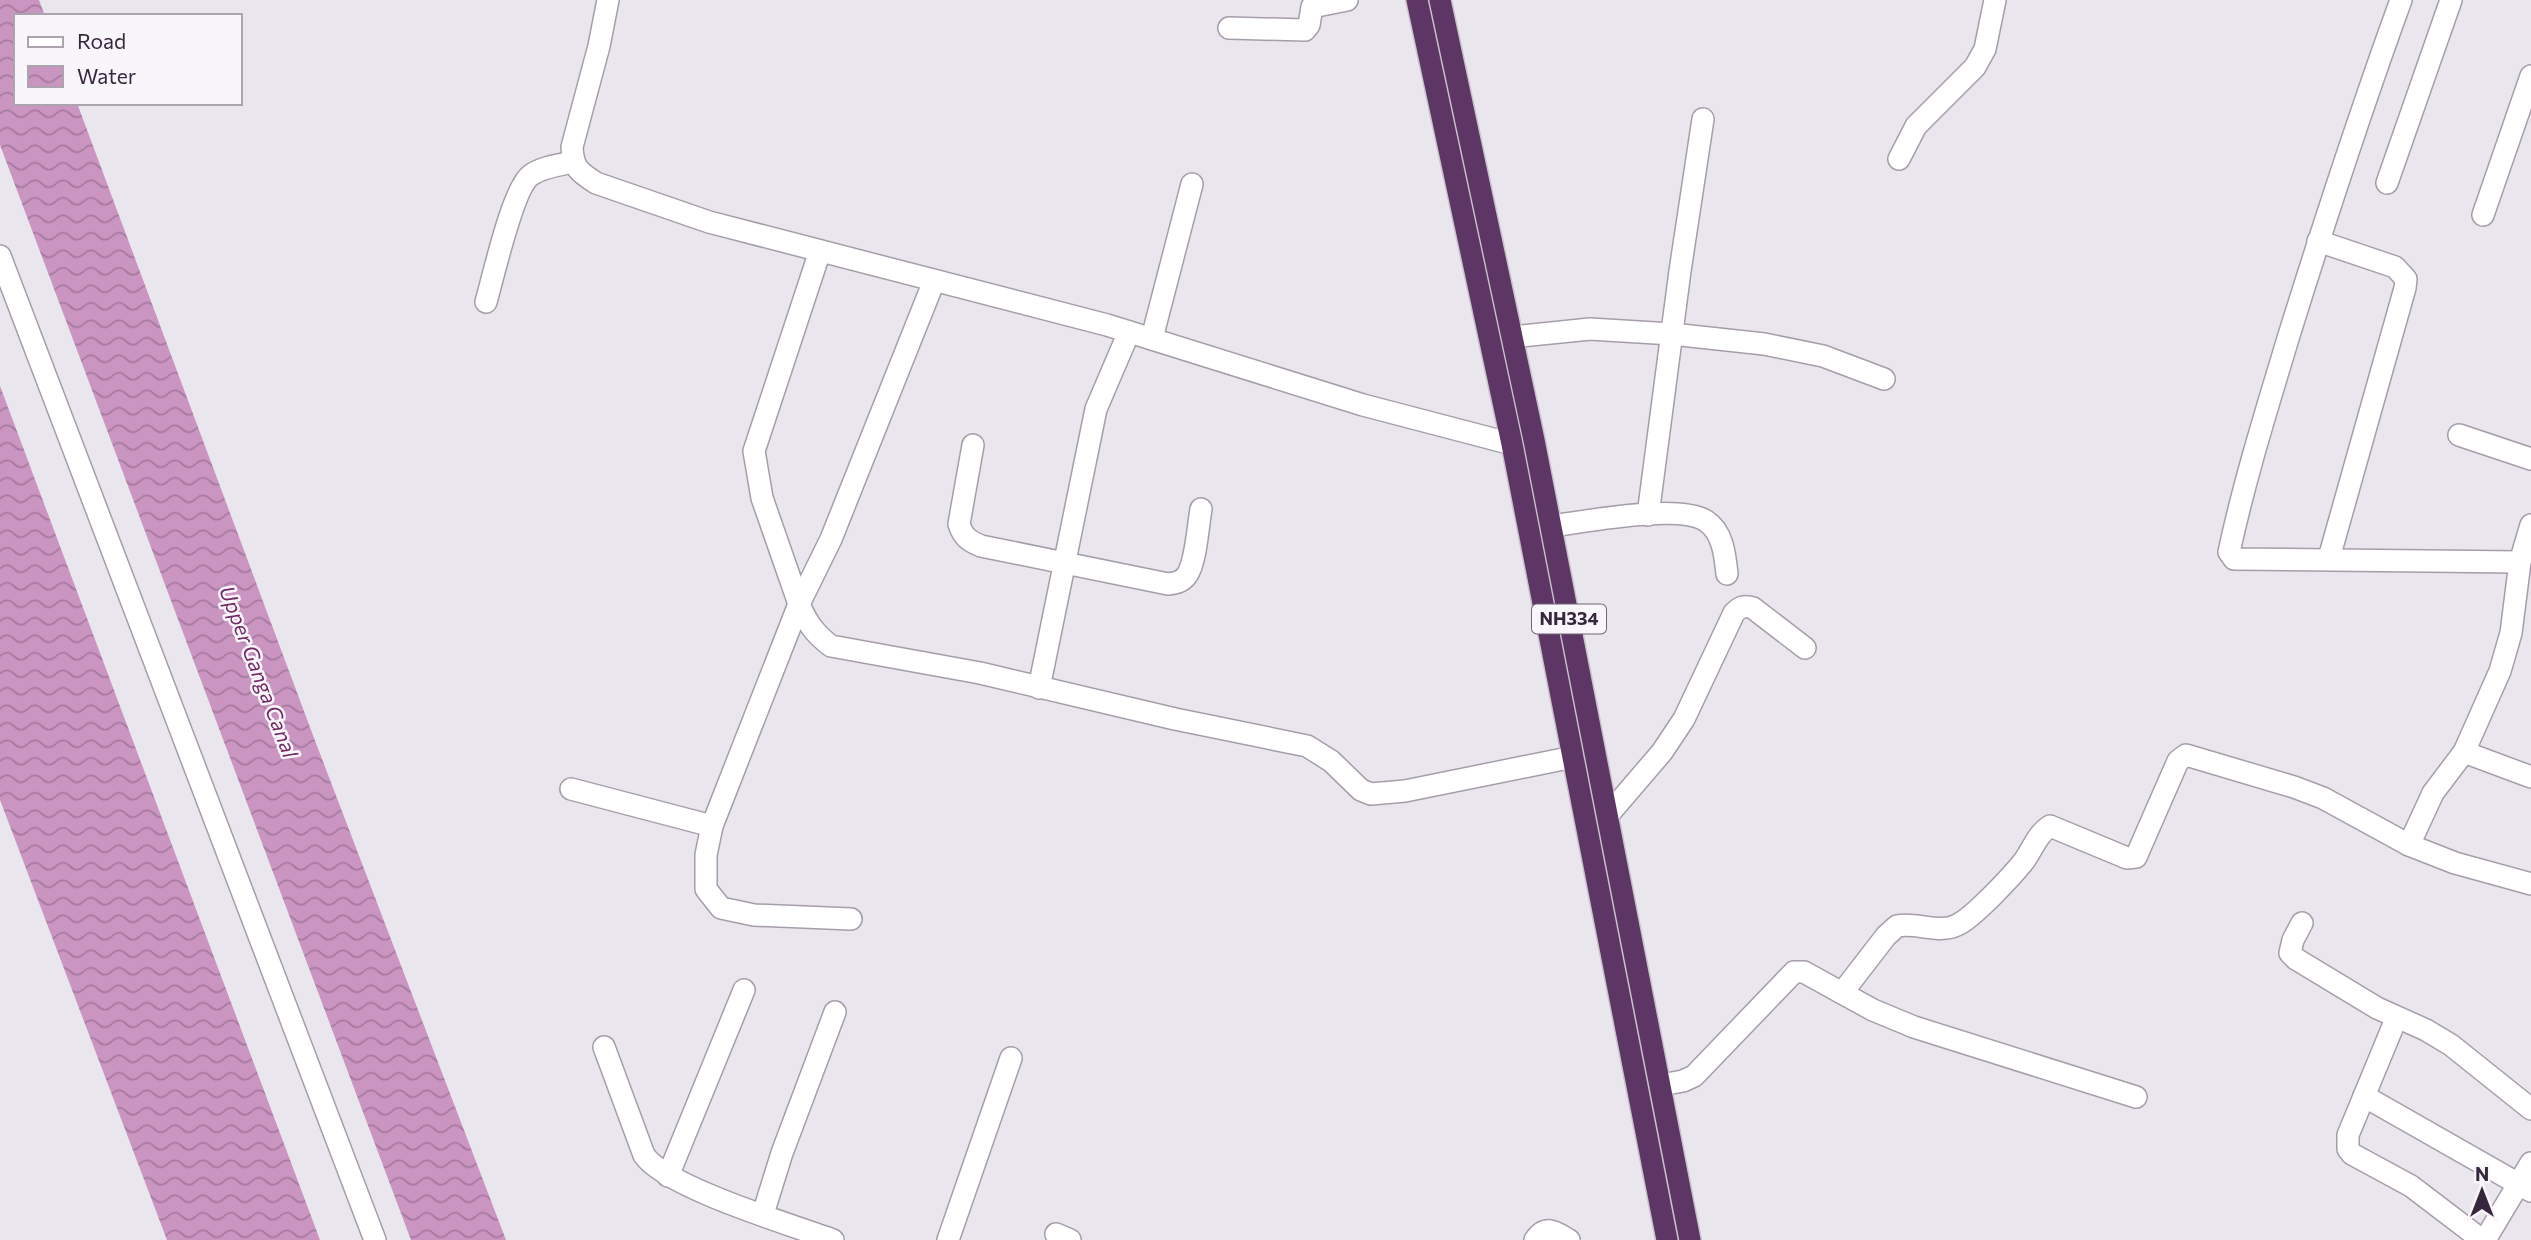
<svg xmlns="http://www.w3.org/2000/svg" width="2531" height="1240" viewBox="0 0 2531 1240" font-family="Commissioner,sans-serif">
<style>
.water{fill:url(#water-waves)}
.lines{fill:none;stroke-linecap:round;stroke-linejoin:round}
.minor-casing{stroke:#a69daa;stroke-width:24}
.highway-casing{stroke:#c7c3c9;stroke-width:24}
.minor{stroke:#fff;stroke-width:21}
.highway{stroke:#5d3666;stroke-width:21}
.labels{text-anchor:middle;stroke-width:5;stroke-linejoin:round;paint-order:stroke}
.shield{fill:#f8f6fa;stroke:#716576;stroke-width:2}
.shield-label{font-size:18px;font-weight:bold;fill:#37273d}
.water-label{font-size:21px;font-style:italic;fill:#732866;stroke:#f8f6fa}
</style>
<defs>
<pattern id="water-waves" width="16" height="10" patternUnits="userSpaceOnUse" patternTransform="scale(1.75)"><rect width="16" height="10" fill="#cb95c2"/><path d="M0 5q4-4 8 0t8 0" fill="none" stroke="#a67a9f"/></pattern>
</defs>
<rect width="100%" height="100%" fill="#eae6ed"/>
<g class="water">
<polygon points="0,0 39,0 45,16 16,16 16,103 77,103 314,738 506,1240 411,1240 0,145"/>
<polygon points="0,386 320,1240 167,1240 0,800"/>
</g>
<g class="lines">
<defs>
<g id="minor">
<path d="M608,0L599,46L572,147C573,168 579,172 596,183L709,222L1107,325L1363,405L1512,444"/>
<path d="M2401,0C2361,110 2325,220 2290,332C2268,405 2245,478 2229,552L2234,559L2520,562"/>
<polyline points="1229,28 1305,30 1309,25 1312,7 1347,0"/>
<polyline points="1899,159 1916,126 1975,67 1985,49 1995,0"/>
<polyline points="2387,183 2451,0"/>
<polyline points="2483,215 2531,76"/>
<polyline points="2318,241 2395,267 2406,279 2405,288 2329,558"/>
<path d="M820,251L754,451L762,498L799,604C807,623 815,634 831,646L980,673L1175,719L1307,746L1331,761L1361,790L1371,794L1405,791L1573,757"/>
<polyline points="0,256 375,1240"/>
<path d="M486,302C493,278 513,187 531,175C542,167 560,165 573,162"/>
<polyline points="1512,337 1590,329 1672,334 1764,344 1823,356 1884,379"/>
<polyline points="1152,338 1192,184"/>
<polyline points="2459,435 2531,459"/>
<path d="M973,445L959,524C963,537 969,541 981,546L1168,584C1176,583 1182,582 1187,575C1196,562 1198,526 1201,509"/>
<polyline points="1648,515 1680,271 1703,119"/>
<path d="M1551,526C1584,522 1679,503 1706,521C1723,532 1725,555 1727,574"/>
<polyline points="1039,688 1096,409 1129,332"/>
<polyline points="2464,752 2531,777"/>
<polyline points="571,789 712,826"/>
<path d="M1608,815L1662,752L1684,719L1734,613C1740,607 1744,605 1753,608L1805,648"/>
<polyline points="2409,845 2433,793 2464,752 2500,671 2511,633 2520,562 2531,525"/>
<polyline points="851,919 754,915 721,908 706,889 706,855 712,826 799,604 831,539 934,281"/>
<polyline points="2302,923 2293,940 2290,953 2296,959 2377,1008 2426,1030 2451,1045 2531,1109"/>
<polyline points="1842,993 1873,1010 1914,1027 2136,1097"/>
<polyline points="2396,1019 2348,1135 2348,1149 2352,1154 2411,1186 2482,1240"/>
<path d="M604,1047L644,1155C665,1187 792,1225 833,1240"/>
<path d="M1661,1085L1683,1081L1694,1076L1794,972H1804L1842,993L1886,936L1897,926C1916,922 1940,934 1957,925C1973,918 2012,876 2024,861C2032,850 2038,833 2050,826L2127,858L2136,857L2178,761L2186,755L2294,787L2323,798L2409,845L2455,863L2531,884"/>
<polyline points="2364,1096 2531,1191"/>
<polyline points="668,1176 744,990"/>
<polyline points="763,1214 782,1153 835,1012"/>
<polyline points="1056,1234 1070,1240"/>
<polyline points="948,1240 1011,1058"/>
<path d="M1535,1240C1546,1224 1555,1232 1569,1240"/>
<polyline points="2485,1240 2531,1163"/>
</g>
<g id="highway">
<polyline points="1417,0 1512,444 1667,1240"/>
<polyline points="1440,0 1534,440 1690,1240"/>
</g>
</defs>
<use href="#minor" class="minor-casing"/>
<use href="#highway" class="highway-casing"/>
<use href="#minor" class="minor"/>
<use href="#highway" class="highway"/>
</g>
<g class="labels">
<rect class="shield" x="1532" y="604.5" width="74" height="29" rx="5"/>
<g class="shield-label">
<text x="1569" y="625">NH334</text>
</g>
<g class="water-label">
<text transform="translate(258 672) rotate(69)" y="7">Upper Ganga Canal</text>
</g>
</g>
<rect x="14" y="14" width="228" height="91" fill="#f8f6fa" stroke="#aba3ae" stroke-width="2"/>
<rect x="28" y="37" width="35" height="10" fill="#ffffff" stroke="#aba3ae" stroke-width="2"/>
<text x="77" y="49" font-size="21" fill="#37273d">Road</text>
<rect x="28" y="66" width="35" height="21" fill="url(#water-waves)" stroke="#aba3ae" stroke-width="2"/>
<text x="77" y="84" font-size="21" fill="#37273d">Water</text>
<g transform="translate(2482 1191)" stroke="#f8f6fa" stroke-width="5" paint-order="stroke">
<path d="M0-5L12 26L0 18L-12 26Z" fill="#37273d"/>
<text y="-10" font-size="19" font-weight="bold" text-anchor="middle" fill="#37273d">N</text>
</g>
</svg>
